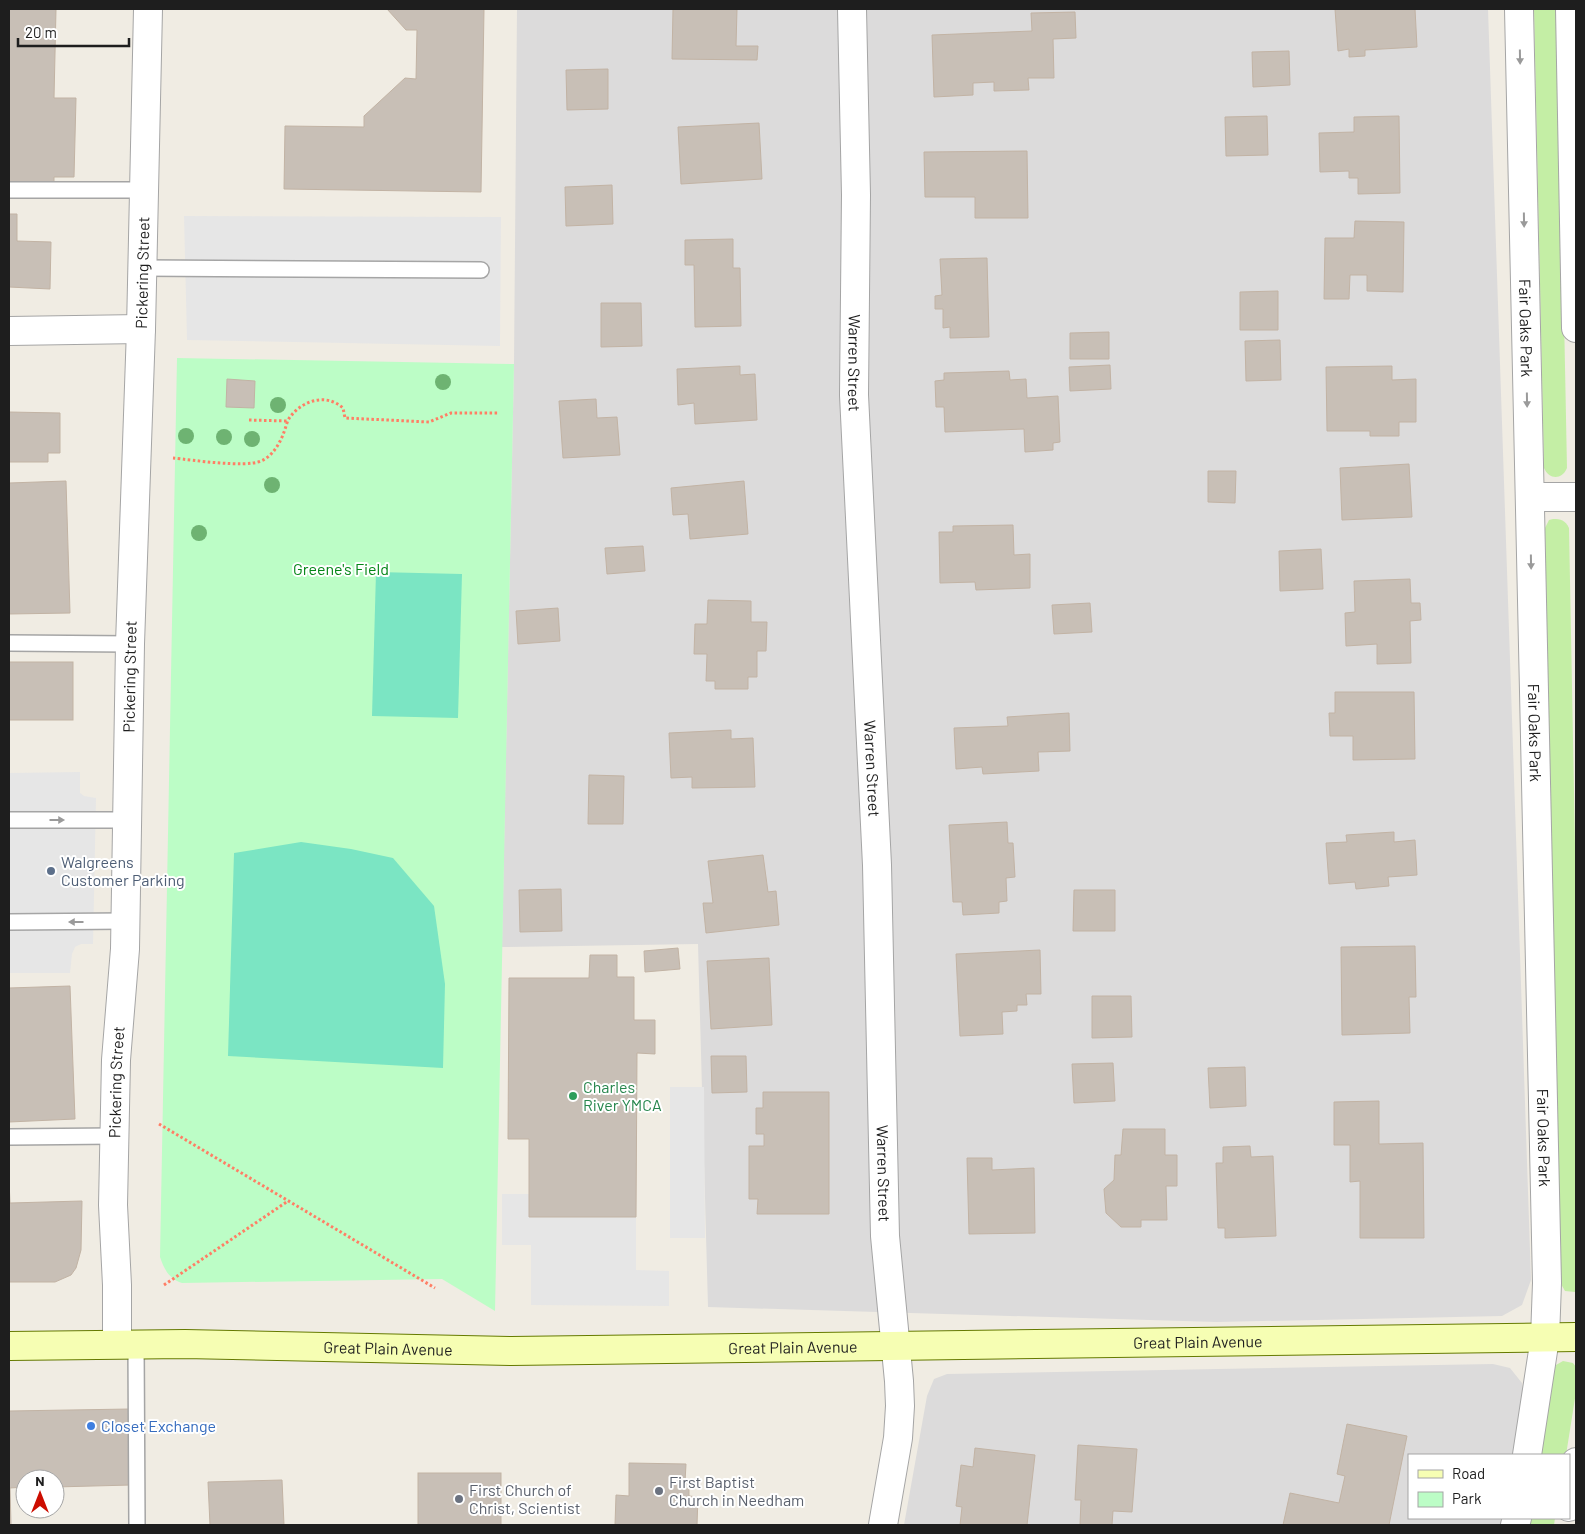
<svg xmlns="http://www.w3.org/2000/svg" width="1585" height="1534" viewBox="0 0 1585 1534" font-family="Barlow,sans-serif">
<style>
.residential{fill:#dcdbdb}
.grass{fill:#c4eea5}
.park{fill:#bcfdc6}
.pitch{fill:#7be5c3}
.parking{fill:#e6e6e6}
.building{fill:#c8bfb6;stroke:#c2b3a4}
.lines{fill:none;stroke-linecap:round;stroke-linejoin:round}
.service-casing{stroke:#a5a5a5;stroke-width:18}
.minor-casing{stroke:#a5a5a5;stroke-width:30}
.secondary-casing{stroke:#657a00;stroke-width:30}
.path{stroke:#ff7e65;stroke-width:3;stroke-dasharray:2.5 2.5;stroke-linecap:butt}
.service{stroke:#fff;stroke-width:15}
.minor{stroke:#fff;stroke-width:28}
.secondary{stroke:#f6feb3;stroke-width:28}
.tree{fill:#6eb372}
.oneway{fill:#9a9a9a}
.service-dot{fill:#5c6f8a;stroke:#fff;stroke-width:2}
.leisure-dot{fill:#2e9e5b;stroke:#fff;stroke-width:2}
.shop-dot{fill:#3f7fe0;stroke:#fff;stroke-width:2}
.worship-dot{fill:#6b7280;stroke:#fff;stroke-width:2}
.labels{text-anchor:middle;stroke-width:4;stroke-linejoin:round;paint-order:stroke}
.street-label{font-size:16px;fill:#1e1e1e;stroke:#fff}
.park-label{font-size:16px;fill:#038516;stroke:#fff}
.service-label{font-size:16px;fill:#4e5e75;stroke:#fff;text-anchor:start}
.leisure-label{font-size:16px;fill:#27864d;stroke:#fff;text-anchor:start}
.shop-label{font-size:16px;fill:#366cbe;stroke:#fff;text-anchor:start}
.worship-label{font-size:16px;fill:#5b616d;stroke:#fff;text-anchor:start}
</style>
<rect width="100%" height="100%" fill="#f0ece3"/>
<g class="residential">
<polygon points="517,9 1488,9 1531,1280 1522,1305 1502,1316 1217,1322 708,1307 698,944 502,947 514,364"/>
<polygon points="1493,1364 1510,1368 1522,1383 1523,1397 1514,1455 1409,1455 1409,1518 1505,1518 1504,1525 904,1525 927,1396 934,1379 947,1374"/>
</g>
<g class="grass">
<path d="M1534,9H1558L1567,468C1562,480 1549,480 1544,468Z"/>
<path d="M1553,519C1561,519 1565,520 1569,528L1576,897L1575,1292L1565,1291L1561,1284L1545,528L1549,520Z"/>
<polygon points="1563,1361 1573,1363 1576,1367 1576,1392 1566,1455 1541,1455 1553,1381 1553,1372 1556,1365"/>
<polygon points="1530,1518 1555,1518 1554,1525 1529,1525"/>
</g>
<path class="park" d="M177,358L514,364L495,1311L442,1279L182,1283C169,1279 164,1269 160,1257Z"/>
<g class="pitch">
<polygon points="376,572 462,574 458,718 372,716"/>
<polygon points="301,842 351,849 393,858 434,906 445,984 443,1068 228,1056 234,853"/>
</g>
<g class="parking">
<polygon points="184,216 501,217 500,346 187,340"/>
<polygon points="80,772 80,793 84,796 96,798 93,944 81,944 75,947 72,954 70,973 9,973 9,773"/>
<polygon points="670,1087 704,1087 705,1238 670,1238"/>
<polygon points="502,1194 529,1194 529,1217 636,1217 636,1270 669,1271 669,1306 531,1305 531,1245 502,1245"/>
</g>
<g class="building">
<polygon points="9,9 56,9 54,98 76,98 74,177 54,177 54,183 9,182"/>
<polygon points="387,9 484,9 481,192 284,189 285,126 364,127 364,116 405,78 416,79 417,30 406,30"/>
<polygon points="673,9 737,9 736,46 758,46 757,60 672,59"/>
<polygon points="1335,9 1415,9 1417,47 1365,50 1365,56 1349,57 1349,49 1338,51"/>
<polygon points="1075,12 1076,38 1053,39 1054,78 1028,78 1029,90 994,91 994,82 973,83 973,95 934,97 932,35 1032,31 1031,13"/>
<polygon points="1289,51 1290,85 1253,87 1252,52"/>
<polygon points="608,69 608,109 567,110 566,70"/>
<polygon points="1267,116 1268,155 1226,156 1225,117"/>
<polygon points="1399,116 1400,193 1358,194 1358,178 1349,178 1349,171 1320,172 1319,133 1354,132 1354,117"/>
<polygon points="759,123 762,179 681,184 678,127"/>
<polygon points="1027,151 1028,218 975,218 975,197 925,197 924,152"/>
<polygon points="612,185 613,224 566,226 565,187"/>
<polygon points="9,214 17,214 17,241 51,242 50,289 9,287"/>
<polygon points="1355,221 1404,222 1403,292 1367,291 1367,275 1350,275 1349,299 1324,299 1325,238 1354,238"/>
<polygon points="733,239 733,268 740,268 741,326 695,327 694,265 685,265 685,240"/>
<polygon points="987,258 989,337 950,338 950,327 943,328 943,309 935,309 935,296 942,295 940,259"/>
<polygon points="1278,291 1278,330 1240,330 1240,292"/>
<polygon points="601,303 641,303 642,346 601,347"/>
<polygon points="1109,332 1109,359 1070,359 1070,333"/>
<polygon points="1280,340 1281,380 1246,381 1245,341"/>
<polygon points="1110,365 1111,389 1070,391 1069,367"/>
<polygon points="740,366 740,375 755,374 757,420 695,424 694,403 678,405 677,369"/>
<polygon points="1392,366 1392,380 1416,379 1416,422 1399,422 1399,436 1370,436 1370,431 1327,431 1326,367"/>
<polygon points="1009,371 1010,380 1026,379 1027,398 1058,396 1060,442 1053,443 1053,450 1025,452 1024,429 945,432 944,407 936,407 935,381 944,380 944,373"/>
<polygon points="227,379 255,381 254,408 226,407"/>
<polygon points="596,399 597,418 617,417 620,455 563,458 559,401"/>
<polygon points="9,412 60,413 60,453 48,453 48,462 9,462"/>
<polygon points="1409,464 1412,517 1342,520 1340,468"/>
<polygon points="1208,471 1236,471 1235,503 1208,502"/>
<polygon points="66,481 70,613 9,614 9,483"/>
<polygon points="744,481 748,534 690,539 688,514 673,515 671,488"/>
<polygon points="1013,525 1014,555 1030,554 1030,588 976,590 975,582 940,583 939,532 953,532 953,526"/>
<polygon points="643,546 645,571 607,574 605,548"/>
<polygon points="1321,549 1323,589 1280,591 1279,551"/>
<polygon points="1410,579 1411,603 1420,603 1421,620 1410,621 1411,663 1377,664 1377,644 1346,646 1345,613 1355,612 1354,581"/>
<polygon points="708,600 751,601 751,622 767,622 766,651 757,651 757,677 748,677 748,689 715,689 715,681 706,681 707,654 694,654 695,624 707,624"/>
<polygon points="1090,603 1092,632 1054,634 1052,605"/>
<polygon points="558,608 560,641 518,644 516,611"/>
<rect x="9" y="662" width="64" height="58"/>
<polygon points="1335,692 1414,692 1415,759 1353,760 1353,736 1330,736 1329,713 1335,713"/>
<polygon points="1069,713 1070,751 1038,752 1039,771 983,774 982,767 956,769 954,728 1008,726 1007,717"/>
<polygon points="731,730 731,739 753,738 755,787 692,788 692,777 671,778 669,733"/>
<polygon points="589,775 624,776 623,824 588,824"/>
<polygon points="1007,822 1008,843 1013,843 1015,877 1006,878 1007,901 999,902 999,913 963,915 962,902 953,902 949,825"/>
<polygon points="1394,832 1394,842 1415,840 1417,875 1388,877 1389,886 1356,889 1355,882 1329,884 1326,843 1347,842 1346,835"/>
<polygon points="763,855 768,892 776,891 779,925 706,933 703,903 713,903 708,861"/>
<polygon points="561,889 562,931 520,932 519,890"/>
<polygon points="1074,890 1115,890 1115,931 1073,931"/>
<polygon points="1415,946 1416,997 1409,997 1410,1033 1342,1035 1341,947"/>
<polygon points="678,948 680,969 645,972 644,951"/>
<polygon points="1040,950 1041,994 1026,994 1027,1005 1017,1005 1017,1011 1002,1012 1003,1034 960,1036 956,954"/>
<polygon points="590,955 617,955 617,977 634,977 634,1020 655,1020 655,1054 637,1053 636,1217 529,1217 529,1139 508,1139 509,978 589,978"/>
<polygon points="769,958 772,1025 711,1029 707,961"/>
<polygon points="70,986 75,1119 9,1122 9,988"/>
<polygon points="1092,996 1131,996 1132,1037 1092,1038"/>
<polygon points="711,1056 746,1056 747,1092 712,1093"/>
<polygon points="1113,1063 1115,1101 1074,1103 1072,1064"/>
<polygon points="1245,1067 1246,1106 1210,1108 1208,1068"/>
<polygon points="763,1092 829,1092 829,1214 757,1214 758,1199 749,1199 749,1146 764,1146 764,1134 756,1134 756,1108 763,1108"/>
<polygon points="1379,1101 1379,1144 1423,1143 1424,1238 1360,1238 1360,1181 1350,1182 1350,1145 1334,1145 1334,1102"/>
<polygon points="1123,1129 1165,1129 1165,1155 1177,1155 1177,1186 1166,1186 1167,1220 1141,1220 1141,1227 1121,1227 1106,1213 1104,1189 1114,1180 1115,1155 1121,1155"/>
<polygon points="1250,1146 1251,1157 1273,1156 1276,1236 1225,1238 1225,1228 1218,1228 1216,1163 1223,1163 1223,1147"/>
<polygon points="967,1158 992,1158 992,1170 1034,1168 1035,1233 969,1234"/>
<polygon points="9,1181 10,1203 82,1201 81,1250 76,1268 71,1275 55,1282 9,1282"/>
<polygon points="130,1409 131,1485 55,1487 55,1479 25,1479 25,1487 10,1488 11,1525 9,1525 9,1411"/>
<polygon points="1347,1424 1407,1436 1389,1525 1283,1525 1290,1493 1339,1503 1345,1476 1337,1474"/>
<polygon points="1078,1445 1137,1449 1132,1512 1113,1511 1112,1525 1080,1525 1081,1500 1075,1500"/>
<polygon points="975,1448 1035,1455 1027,1525 960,1525 962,1507 956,1506 961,1465 973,1467"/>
<polygon points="629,1463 686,1464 685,1482 689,1486 689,1496 698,1497 697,1525 615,1525 616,1495 629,1496"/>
<rect x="418" y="1473" width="83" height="52"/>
<polygon points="282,1480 284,1525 210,1525 208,1482"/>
</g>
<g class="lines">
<defs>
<g id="service">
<polyline points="9,190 144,190"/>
<polyline points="143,268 481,270"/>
<polyline points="9,643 130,644"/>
<polyline points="9,820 127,820"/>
<polyline points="9,922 125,921"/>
<polyline points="9,1137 115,1136"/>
<polyline points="136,1344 137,1525"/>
</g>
<g id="minor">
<path id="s1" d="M852,9L856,195L854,395L877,865L885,1236L899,1381L900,1406L898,1438L883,1525"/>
<path id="s2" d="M1519,9L1547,1283L1545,1338L1527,1455"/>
<polyline points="1570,9 1576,328"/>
<polyline points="9,331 141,329"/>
<polyline points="1530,497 1576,497"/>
<path id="s3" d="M117,1344V1285L113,1205L116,1060L125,949L130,644L141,329L148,9"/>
<polyline points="1569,1507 1576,1462"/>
<polyline points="1515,1525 1517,1518"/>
</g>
<g id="secondary">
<path id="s4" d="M9,1346L185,1344L511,1351L1576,1337"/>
</g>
</defs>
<use href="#service" class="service-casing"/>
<use href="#minor" class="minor-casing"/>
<use href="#secondary" class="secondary-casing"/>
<g class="path">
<polyline points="249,420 288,421"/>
<path d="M173,458C193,460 245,468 261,461C273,456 280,443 284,432C286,427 287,421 290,417C303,400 326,393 343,408L345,418L429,422L451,413H499"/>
<polyline points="159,1124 435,1288"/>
<polyline points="164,1285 288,1201"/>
</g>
<use href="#service" class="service"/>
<use href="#minor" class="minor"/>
<use href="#secondary" class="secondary"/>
</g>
<g class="tree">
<circle cx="443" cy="382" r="8"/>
<circle cx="278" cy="405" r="8"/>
<circle cx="186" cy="436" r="8"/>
<circle cx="224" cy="437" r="8"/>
<circle cx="252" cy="439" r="8"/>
<circle cx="272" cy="485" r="8"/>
<circle cx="199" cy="533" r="8"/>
</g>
<defs><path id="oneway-solid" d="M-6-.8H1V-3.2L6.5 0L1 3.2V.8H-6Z" transform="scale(1.25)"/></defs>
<g class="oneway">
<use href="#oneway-solid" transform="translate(1520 57) rotate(89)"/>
<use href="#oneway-solid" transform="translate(1524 220) rotate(89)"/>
<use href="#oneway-solid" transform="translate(1527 400) rotate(89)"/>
<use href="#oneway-solid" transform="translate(1531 562) rotate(89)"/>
<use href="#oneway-solid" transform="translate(57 820)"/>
<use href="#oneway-solid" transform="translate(76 922) rotate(180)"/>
</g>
<circle class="service-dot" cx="51" cy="871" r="5"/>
<circle class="leisure-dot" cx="573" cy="1096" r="5"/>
<circle class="shop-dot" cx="91" cy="1426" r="5"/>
<g class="worship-dot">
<circle cx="659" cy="1491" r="5"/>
<circle cx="459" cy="1499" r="5"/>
</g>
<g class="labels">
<g class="street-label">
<text dy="6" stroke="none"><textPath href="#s3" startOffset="1072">Pickering Street</textPath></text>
<text dy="6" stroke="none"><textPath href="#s2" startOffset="319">Fair Oaks Park</textPath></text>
<text dy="6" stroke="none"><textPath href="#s1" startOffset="354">Warren Street</textPath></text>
<text dy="6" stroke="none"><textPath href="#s3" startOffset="668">Pickering Street</textPath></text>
<text dy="6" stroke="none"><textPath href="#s2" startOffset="724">Fair Oaks Park</textPath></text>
<text dy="6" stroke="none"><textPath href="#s1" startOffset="760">Warren Street</textPath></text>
<text dy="6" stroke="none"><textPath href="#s3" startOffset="262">Pickering Street</textPath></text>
<text dy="6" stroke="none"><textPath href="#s2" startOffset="1129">Fair Oaks Park</textPath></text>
<text dy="6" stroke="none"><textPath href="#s1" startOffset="1165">Warren Street</textPath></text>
<text dy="6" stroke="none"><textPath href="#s4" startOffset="1189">Great Plain Avenue</textPath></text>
<text dy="6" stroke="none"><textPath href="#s4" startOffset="784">Great Plain Avenue</textPath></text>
<text dy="6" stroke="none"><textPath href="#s4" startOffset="379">Great Plain Avenue</textPath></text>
</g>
<g class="park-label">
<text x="341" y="575">Greene's Field</text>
</g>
<g class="service-label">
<text x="61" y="868">Walgreens<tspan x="61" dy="18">Customer Parking</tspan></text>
</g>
<g class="leisure-label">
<text x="583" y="1093">Charles<tspan x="583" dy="18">River YMCA</tspan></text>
</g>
<g class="shop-label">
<text x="101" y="1432">Closet Exchange</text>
</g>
<g class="worship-label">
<text x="669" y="1488">First Baptist<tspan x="669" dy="18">Church in Needham</tspan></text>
<text x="469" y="1496">First Church of<tspan x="469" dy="18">Christ, Scientist</tspan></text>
</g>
</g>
<rect width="1585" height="1534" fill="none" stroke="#1e1e1e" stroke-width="20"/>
<rect x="1408" y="1454" width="162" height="65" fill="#ffffff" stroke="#a5a5a5"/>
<rect x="1418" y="1470" width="25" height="8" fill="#f6feb3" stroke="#a5a5a5"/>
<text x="1452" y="1479" font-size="15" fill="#1e1e1e">Road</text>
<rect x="1418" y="1492" width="25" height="15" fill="#bcfdc6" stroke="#a5a5a5"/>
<text x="1452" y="1504" font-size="15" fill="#1e1e1e">Park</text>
<g transform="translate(40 1494)"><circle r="24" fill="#ffffff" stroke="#a5a5a5"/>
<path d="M0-4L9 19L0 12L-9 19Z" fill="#cc0d00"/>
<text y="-8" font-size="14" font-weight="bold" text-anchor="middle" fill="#1e1e1e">N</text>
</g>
<path d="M18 38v8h111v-8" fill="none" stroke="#1e1e1e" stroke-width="2.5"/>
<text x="25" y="38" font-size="15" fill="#1e1e1e" stroke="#ffffff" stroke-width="4" paint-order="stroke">20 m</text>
</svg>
